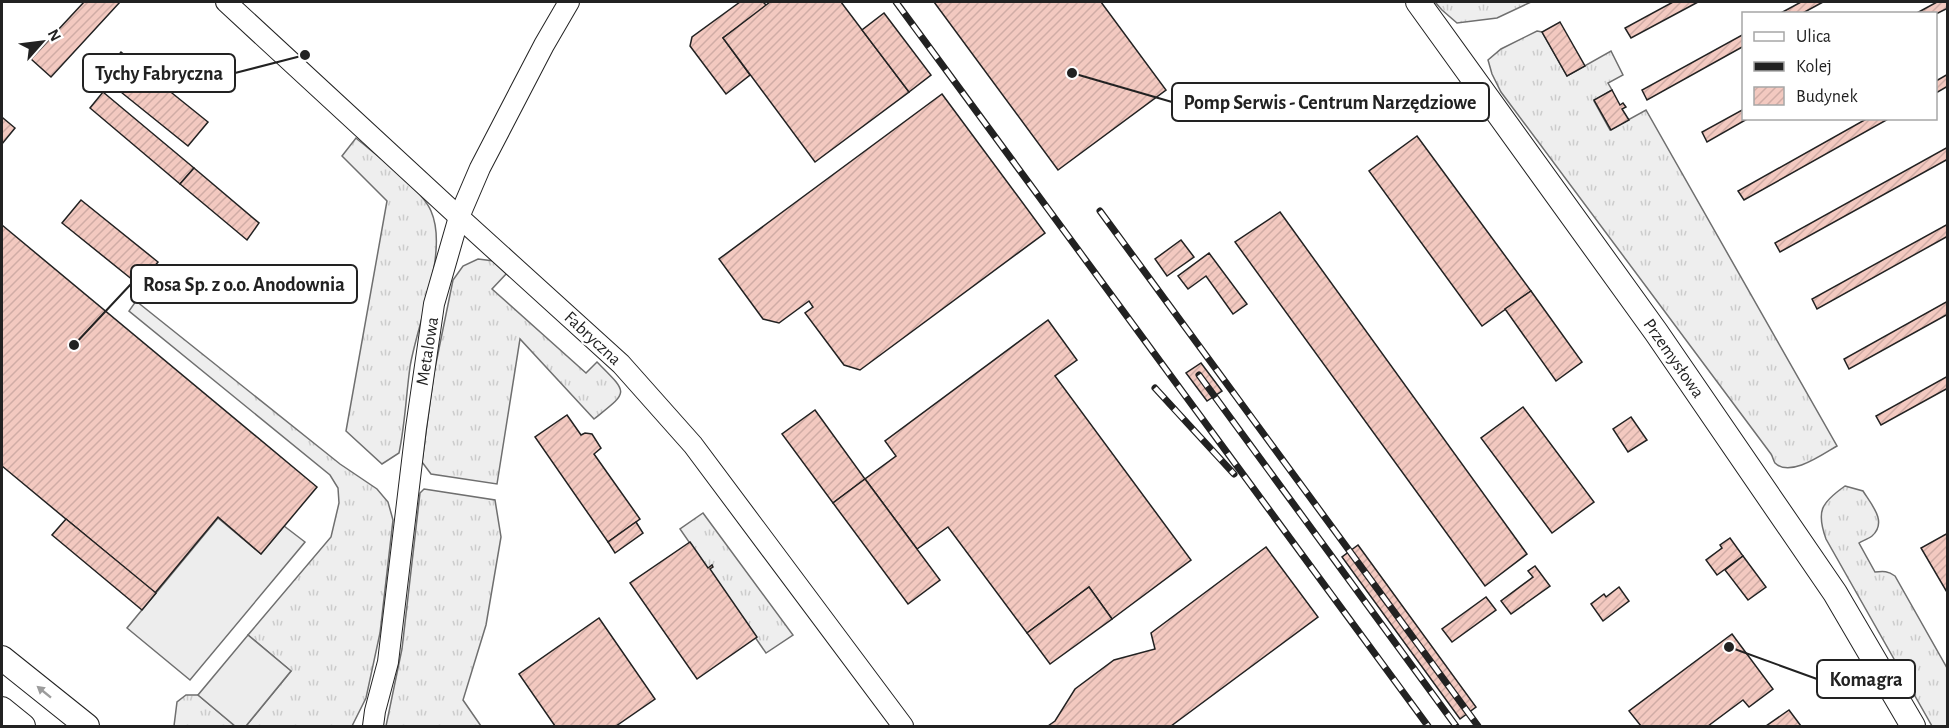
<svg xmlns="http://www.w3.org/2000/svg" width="1949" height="728" viewBox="0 0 1949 728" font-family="'Alegreya Sans',sans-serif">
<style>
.grass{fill:url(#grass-tufts);stroke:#6f6f6f;stroke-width:1.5}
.parking{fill:#ededed;stroke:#6f6f6f;stroke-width:1.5}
.building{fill:url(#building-hatch);stroke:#222;stroke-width:1.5}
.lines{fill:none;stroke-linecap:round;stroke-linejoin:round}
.minor-casing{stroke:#222;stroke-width:22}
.tertiary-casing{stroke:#222;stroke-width:26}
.minor{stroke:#fff;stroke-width:20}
.tertiary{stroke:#fff;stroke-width:24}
.rail-casing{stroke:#222;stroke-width:7}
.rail{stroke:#fff;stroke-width:4.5;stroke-dasharray:14;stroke-linecap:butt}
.oneway{fill:#9c9c9c}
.labels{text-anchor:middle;stroke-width:4.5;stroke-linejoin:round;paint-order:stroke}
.street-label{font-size:18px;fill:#222;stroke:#fff}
.leader{fill:none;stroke:#222;stroke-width:2}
.callout-dot{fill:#222;stroke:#fff;stroke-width:2}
.callout{fill:#fff;stroke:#222;stroke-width:2}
.callout-label{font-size:20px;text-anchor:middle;font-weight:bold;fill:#222}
</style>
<defs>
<pattern id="grass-tufts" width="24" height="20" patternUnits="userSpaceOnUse" patternTransform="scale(1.5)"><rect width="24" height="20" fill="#eee"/><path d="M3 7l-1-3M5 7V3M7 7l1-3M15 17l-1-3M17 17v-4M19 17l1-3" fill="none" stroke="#ccc"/></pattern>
<pattern id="building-hatch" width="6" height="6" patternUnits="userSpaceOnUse" patternTransform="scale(1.5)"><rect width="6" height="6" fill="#f3c9c0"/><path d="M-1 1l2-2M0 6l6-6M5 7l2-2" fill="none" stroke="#d0aca5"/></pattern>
</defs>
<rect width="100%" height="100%" fill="#fff"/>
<g class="grass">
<polygon points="1435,2 1531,2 1497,18 1457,23 1442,10"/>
<path d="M1537,31L1542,32L1567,76L1611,51L1623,75L1608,83L1612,90L1594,101L1610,130L1646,110L1837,446C1823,454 1790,478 1775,463C1773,460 1773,457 1771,454L1501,92L1492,74L1488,60L1501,49Z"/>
<path d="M356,138C376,155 421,188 431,211C449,252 417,323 410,367C406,396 405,425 399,453L382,464L346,431L387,201L342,156Z"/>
<path d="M478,259L494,261L507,273L492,289L586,373L597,362C629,394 629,391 594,419L520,339L497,484L431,474L422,462L434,373L453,280L463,266Z"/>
<polygon points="136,301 340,464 377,489 388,502 393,520 380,633 366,698 352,726 246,726 291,671 248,635 331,537 339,503 338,488 330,475 129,311"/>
<path d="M1845,486L1863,491C1871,504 1888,522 1872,536C1868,539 1862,541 1859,543L1875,572C1884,571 1888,571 1895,576L1947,668V726H1932L1826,539C1816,511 1821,503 1845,486Z"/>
<polygon points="424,489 495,500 501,537 486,625 463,700 481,726 386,726 402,649 420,493"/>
<polygon points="703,513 793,635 766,653 680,529"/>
<polygon points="186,695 198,695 235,726 174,726 177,702"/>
</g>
<g class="parking">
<polygon points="218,518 261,554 284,526 305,542 190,680 127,628"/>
<polygon points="248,635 291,671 246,726 235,726 198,695"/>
</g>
<g class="building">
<polygon points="84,2 120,2 51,77 31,59"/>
<polygon points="740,2 763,2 767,6 723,38 750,75 726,94 690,46 692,37"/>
<polygon points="770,2 841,2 909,92 815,162 723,38"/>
<polygon points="934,2 1101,2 1166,90 1058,170"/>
<polygon points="1673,2 1698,2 1631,38 1625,28"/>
<polygon points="1801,2 1823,2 1801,14 1779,14"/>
<polygon points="1937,2 1948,2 1948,8 1936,14 1915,14"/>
<polygon points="884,13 931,75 909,92 862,30"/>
<polygon points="1560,22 1585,66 1567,76 1542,32"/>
<polygon points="1744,34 1744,46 1647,100 1642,90"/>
<polygon points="121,52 208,122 188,146 101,76"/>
<polygon points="1948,74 1948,86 1936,93 1936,81"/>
<polygon points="1612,90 1620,105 1623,103 1626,107 1622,109 1629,120 1611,130 1594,100"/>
<polygon points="103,92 194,168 180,184 90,108"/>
<polygon points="942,94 1045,233 860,370 844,365 805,313 813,307 809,301 779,323 763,319 719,259"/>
<polygon points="1744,109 1744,118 1749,118 1707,142 1702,132"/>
<polygon points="3,118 15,128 2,144 2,120"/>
<polygon points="1868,118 1890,118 1744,200 1738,191"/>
<polygon points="1417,136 1531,291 1482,326 1369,171"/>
<polygon points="1948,147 1948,159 1780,252 1775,243"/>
<polygon points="194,168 259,223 247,240 180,184"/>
<polygon points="81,200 158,262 139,285 62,223"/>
<polygon points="1280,212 1527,554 1485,586 1235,242"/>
<polygon points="1948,224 1948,236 1817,309 1812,299"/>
<polygon points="2,225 317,487 261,554 218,517 155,593 2,466"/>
<polygon points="1181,240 1194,257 1167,276 1155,259"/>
<polygon points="1209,253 1247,304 1233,314 1206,276 1188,289 1178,276"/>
<polygon points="1531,291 1582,362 1556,381 1505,309"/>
<polygon points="1948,301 1948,314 1849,369 1844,359"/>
<polygon points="1048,320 1077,360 1055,376 1191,560 1112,619 1089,587 1027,633 948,527 917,549 865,479 896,456 885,441"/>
<polygon points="1201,363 1222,391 1207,401 1186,373"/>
<polygon points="1948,376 1948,388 1881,425 1876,416"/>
<polygon points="1523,407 1594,502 1552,533 1481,438"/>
<polygon points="815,410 865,479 833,503 782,434"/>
<polygon points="567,415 581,435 585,433 592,434 601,448 594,454 640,519 608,542 535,437"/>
<polygon points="1631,417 1647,440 1628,452 1613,429"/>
<polygon points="865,479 940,580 908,604 833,503"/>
<polygon points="66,519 156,593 142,610 52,535"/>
<polygon points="636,522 643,533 615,553 608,542"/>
<polygon points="1948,533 1948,594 1921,548"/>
<polygon points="1730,538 1743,556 1717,575 1706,560 1722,548 1720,545"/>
<polygon points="690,542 708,568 712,565 713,567 710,569 757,637 697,679 630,583"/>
<polygon points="1358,545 1476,707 1460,719 1342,557"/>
<polygon points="1266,547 1318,617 1171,726 1048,726 1055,721 1075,689 1114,660 1155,649 1151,633"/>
<polygon points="1743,556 1766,587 1748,600 1725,570"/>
<polygon points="1535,566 1550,586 1511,614 1501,601 1533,577 1528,571"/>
<polygon points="1089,587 1112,619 1050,664 1027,633"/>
<polygon points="1619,587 1629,601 1603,621 1591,604 1604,594 1606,597"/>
<polygon points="1486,597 1496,610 1452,642 1442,629"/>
<polygon points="599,618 655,699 616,726 555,726 519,674"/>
<polygon points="1732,634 1773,689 1749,707 1743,700 1708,726 1641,726 1629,711"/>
<polygon points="1789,710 1801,726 1766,726"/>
</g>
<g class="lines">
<defs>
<g id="minor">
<polyline points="226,2 459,217 621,364 693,445 903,726"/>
<polyline points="373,726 375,711 388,662 416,428 434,304 459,217 480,168 544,45 569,2"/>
</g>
<g id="tertiary">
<polyline points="1418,2 1656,332 1835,593 1913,726"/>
<polyline points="2,658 87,726"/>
<polyline points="2,709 23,726"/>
</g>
</defs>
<use href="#minor" class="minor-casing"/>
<use href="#tertiary" class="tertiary-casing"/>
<use href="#minor" class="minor"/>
<use href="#tertiary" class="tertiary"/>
<defs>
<g id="rail">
<polyline points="896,2 1428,726"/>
<polyline points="1100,211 1478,726"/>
<polyline points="1199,375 1456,726"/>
<polyline points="1155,388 1234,474"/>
</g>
</defs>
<use href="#rail" class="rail-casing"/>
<use href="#rail" class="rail"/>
</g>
<defs><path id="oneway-solid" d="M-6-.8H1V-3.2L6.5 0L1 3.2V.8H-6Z" transform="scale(1.5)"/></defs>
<use class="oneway" href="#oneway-solid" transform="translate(44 692) rotate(-141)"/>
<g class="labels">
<g class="street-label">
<text transform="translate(593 338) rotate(43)" y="6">Fabryczna</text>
<text transform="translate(427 351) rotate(-81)" y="6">Metalowa</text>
<text transform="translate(1674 358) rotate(55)" y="6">Przemysłowa</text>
</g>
</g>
<path class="leader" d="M305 55L235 73M1072 73L1172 102M74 345L131 284M1729 647L1817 679"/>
<g class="callout-dot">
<circle cx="305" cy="55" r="6"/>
<circle cx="1072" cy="73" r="6"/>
<circle cx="74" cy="345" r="6"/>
<circle cx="1729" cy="647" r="6"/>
</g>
<g class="callout">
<rect x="83" y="54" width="152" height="38" rx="6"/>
<rect x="1172" y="83" width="317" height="38" rx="6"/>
<rect x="131" y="265" width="226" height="38" rx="6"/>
<rect x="1817" y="660" width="98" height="38" rx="6"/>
</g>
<g class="callout-label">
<text x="159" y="80">Tychy Fabryczna</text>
<text x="1330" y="109">Pomp Serwis - Centrum Narzędziowe</text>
<text x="244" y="291">Rosa Sp. z o.o. Anodownia</text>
<text x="1866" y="686">Komagra</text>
</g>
<rect width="1949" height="728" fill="none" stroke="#222222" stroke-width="6"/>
<rect x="1742" y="12" width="195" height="108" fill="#ffffff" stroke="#a7a7a7" stroke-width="1.5"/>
<rect x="1754" y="32" width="30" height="9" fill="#ffffff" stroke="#a7a7a7" stroke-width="1.5"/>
<text x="1796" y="42" font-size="18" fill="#222222">Ulica</text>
<rect x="1754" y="62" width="30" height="9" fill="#222222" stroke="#a7a7a7" stroke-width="1.5"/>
<text x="1796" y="72" font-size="18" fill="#222222">Kolej</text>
<rect x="1754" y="87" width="30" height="18" fill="url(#building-hatch)" stroke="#a7a7a7" stroke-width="1.5"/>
<text x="1796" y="102" font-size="18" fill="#222222">Budynek</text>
<g transform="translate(42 42) rotate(62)" stroke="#ffffff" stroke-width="4.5" paint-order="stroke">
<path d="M0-4.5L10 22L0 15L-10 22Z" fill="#222222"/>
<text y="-9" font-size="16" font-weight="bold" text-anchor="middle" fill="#222222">N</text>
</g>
</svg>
